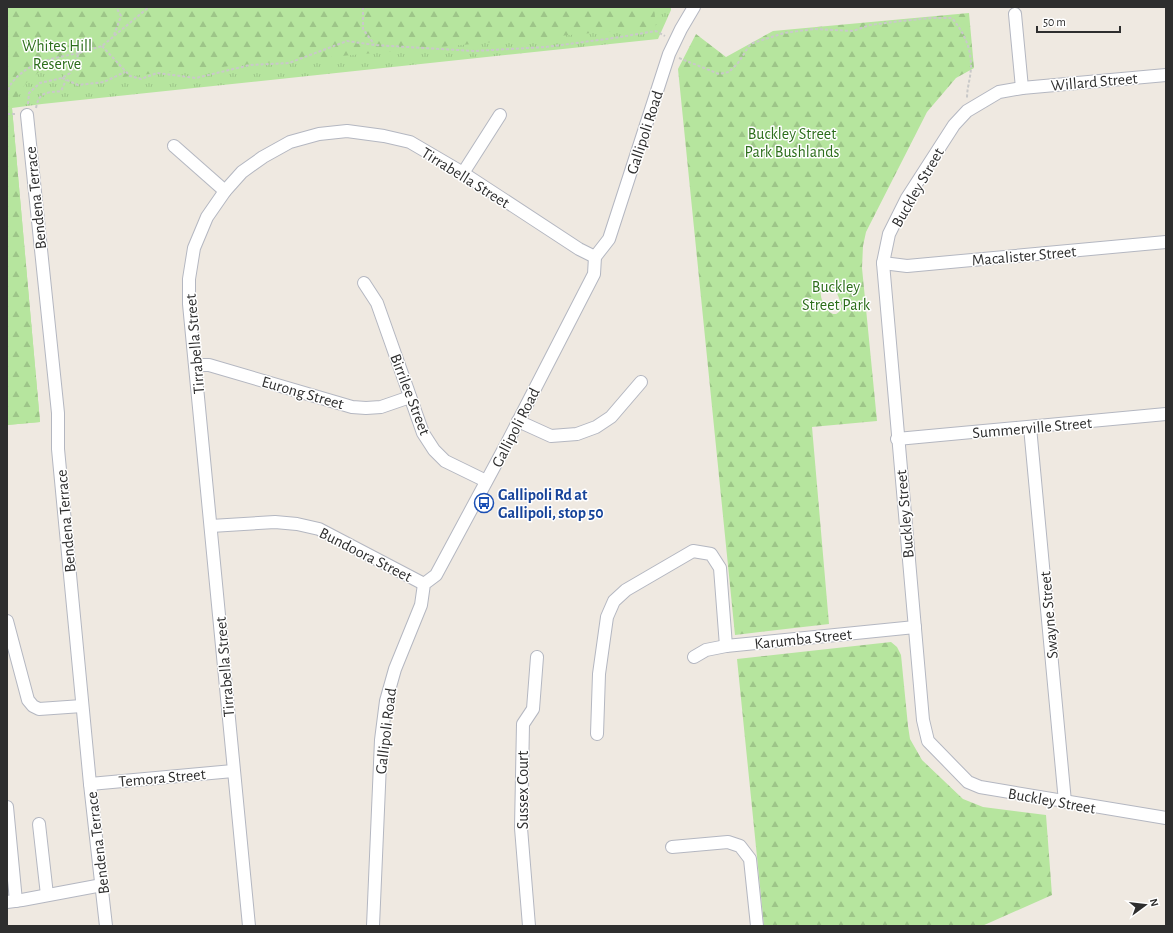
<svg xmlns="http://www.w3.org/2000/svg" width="1173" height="933" viewBox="0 0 1173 933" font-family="'Alegreya Sans',sans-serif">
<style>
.grass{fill:url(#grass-tufts)}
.forest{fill:url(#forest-firs);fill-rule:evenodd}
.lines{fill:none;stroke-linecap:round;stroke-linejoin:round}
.minor-casing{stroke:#b4b7c1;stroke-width:14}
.path{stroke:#c9c9c9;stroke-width:2;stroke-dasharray:3 2;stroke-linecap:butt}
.minor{stroke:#fff;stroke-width:12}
.labels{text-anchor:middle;stroke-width:3;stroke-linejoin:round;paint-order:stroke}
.park-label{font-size:16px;fill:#2c6e1b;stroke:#fff}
.street-label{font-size:16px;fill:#2e2e2e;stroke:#fff}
.transit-label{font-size:16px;font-weight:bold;fill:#164399;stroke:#fff;text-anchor:start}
</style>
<defs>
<pattern id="grass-tufts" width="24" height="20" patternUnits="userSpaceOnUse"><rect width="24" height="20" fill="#b6e59e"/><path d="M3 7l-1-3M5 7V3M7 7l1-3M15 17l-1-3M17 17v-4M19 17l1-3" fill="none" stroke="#9dc588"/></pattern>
<pattern id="forest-firs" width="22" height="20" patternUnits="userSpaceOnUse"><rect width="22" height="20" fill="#b6e59e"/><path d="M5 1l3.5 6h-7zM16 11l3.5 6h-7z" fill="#9dc588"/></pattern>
</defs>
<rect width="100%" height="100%" fill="#efe9e1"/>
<polygon class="grass" points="7,7 671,7 671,10 658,39 42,104 12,108 40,422 7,425"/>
<g class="forest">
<polygon points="7,7 654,7 656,27 157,73 66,84 63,74 55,67 39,72 25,84 12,108 40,422 7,425"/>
<path d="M969,13L974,68L956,78L927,112L866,232L863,246L862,268L877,421L812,427L829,624L735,635L678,69L696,34L726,57L773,31ZM829,287C837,288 839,299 842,306C835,327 818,302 821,289Z"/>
<polygon points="891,642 897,647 901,655 908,726 910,739 922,760 963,799 983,807 1046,815 1052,895 982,926 764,926 737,659"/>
</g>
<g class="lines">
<defs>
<g id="minor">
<polyline points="1015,14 1022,88"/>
<polyline points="1166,75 1022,88 999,92 967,111 954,125 907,198 889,234 883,263 923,720 928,741 968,782 980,787 1166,818"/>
<polyline points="27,115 58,413 58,449 90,784 106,926"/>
<polyline points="174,146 225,191"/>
<polyline points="463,173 500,115"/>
<polyline points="883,263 907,266 1166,242"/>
<polyline points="364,283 377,303 423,433 434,450 445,461 486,481"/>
<polyline points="195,365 209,365 352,407 366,408 381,407 410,397"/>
<polyline points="518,421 551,436 577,434 596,427 611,417 641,382"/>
<polyline points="1030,427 1065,802"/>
<polyline points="897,439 1166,414"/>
<polyline points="211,526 275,522 297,524 319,529 424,584"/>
<polyline points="7,621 28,700 33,706 39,709 82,706"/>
<polyline points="694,657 706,650 726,646 915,627"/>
<polyline points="597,734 599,674 607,617 614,601 626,590 693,551 711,554 720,568 726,646"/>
<polyline points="90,784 233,771"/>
<polyline points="7,807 16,901"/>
<polyline points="39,824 47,895"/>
<polyline points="672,847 728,842 740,846 750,859 757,926"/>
<polyline points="7,902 22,900 102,885"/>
<path d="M249,926C228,719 210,511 189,304V279L194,248L207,217L225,191L242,172L263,157L290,142L319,134L347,131L384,136L410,142L463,173L579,249L595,257"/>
<polyline points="373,926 381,740 386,701 395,669 421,605 424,584 436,575 507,443 594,274 595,257 609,239 669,54 681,29 694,7"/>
<polyline points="529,926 521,828 523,724 533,709 537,657"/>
</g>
</defs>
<use href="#minor" class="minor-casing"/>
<g class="path">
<polyline points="363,7 363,29 374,44"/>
<polyline points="114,35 121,16 116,7"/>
<polyline points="102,46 130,76 141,79 157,73 196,78 250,65 289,63 347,41 374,45 474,51 546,47 614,38 656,31 665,36"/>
<path d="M679,58L719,74L729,72L738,63L749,46L753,43L784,33L814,29L853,31L870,25L901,21L932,18H952C964,33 971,47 971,66C971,77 967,87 967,98"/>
<polyline points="62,78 78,85 104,82 125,72"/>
<path d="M7,95C8,92 9,87 11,84C27,62 54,58 79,53"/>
<polyline points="28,104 29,93 40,83 62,78 70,73 79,53 102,46 149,7"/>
<path d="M36,108C39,91 47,93 61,91L66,80"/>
<polyline points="7,114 16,114"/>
</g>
<use href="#minor" class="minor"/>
</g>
<defs>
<symbol id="bus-ring" viewBox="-11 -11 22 22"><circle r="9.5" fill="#fff" stroke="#1a4fb4" stroke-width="1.5"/><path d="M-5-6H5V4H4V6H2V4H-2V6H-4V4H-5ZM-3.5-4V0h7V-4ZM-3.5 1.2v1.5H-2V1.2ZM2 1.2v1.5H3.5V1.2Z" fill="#1a4fb4"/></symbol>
</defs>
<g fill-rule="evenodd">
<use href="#bus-ring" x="473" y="492" width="22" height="22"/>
</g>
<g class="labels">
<g class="park-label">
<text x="57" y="51">Whites Hill<tspan x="57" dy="18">Reserve</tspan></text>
<text x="792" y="139">Buckley Street<tspan x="792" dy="18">Park Bushlands</tspan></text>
<text x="836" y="292">Buckley<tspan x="836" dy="18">Street Park</tspan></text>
</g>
<g class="street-label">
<text transform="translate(1094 81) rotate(-5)" y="6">Willard Street</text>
<text transform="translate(644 132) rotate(-72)" y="6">Gallipoli Road</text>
<text transform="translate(466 177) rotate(32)" y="6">Tirrabella Street</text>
<text transform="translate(917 187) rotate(-60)" y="6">Buckley Street</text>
<text transform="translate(35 198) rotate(-96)" y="6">Bendena Terrace</text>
<text transform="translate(1024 255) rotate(-5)" y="6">Macalister Street</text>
<text transform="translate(194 344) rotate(-95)" y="6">Tirrabella Street</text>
<text transform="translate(303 392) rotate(16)" y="6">Eurong Street</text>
<text transform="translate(411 394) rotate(69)" y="6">Birrilee Street</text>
<text transform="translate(515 427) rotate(-63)" y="6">Gallipoli Road</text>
<text transform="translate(1032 427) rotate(-5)" y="6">Summerville Street</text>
<text transform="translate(904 514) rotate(-95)" y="6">Buckley Street</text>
<text transform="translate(65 521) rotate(-95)" y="6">Bendena Terrace</text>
<text transform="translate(366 554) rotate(27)" y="6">Bundoora Street</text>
<text transform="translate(1048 615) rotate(-95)" y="6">Swayne Street</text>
<text transform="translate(803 638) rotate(-6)" y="6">Karumba Street</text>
<text transform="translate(224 667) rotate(-95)" y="6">Tirrabella Street</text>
<text transform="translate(385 731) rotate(-83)" y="6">Gallipoli Road</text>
<text transform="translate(162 777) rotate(-5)" y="6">Temora Street</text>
<text transform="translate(522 790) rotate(-90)" y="6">Sussex Court</text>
<text transform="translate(1052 800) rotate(10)" y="6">Buckley Street</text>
<text transform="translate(97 843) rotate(-97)" y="6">Bendena Terrace</text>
</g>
<g class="transit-label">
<text x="498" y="500">Gallipoli Rd at<tspan x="498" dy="18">Gallipoli, stop 50</tspan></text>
</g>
</g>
<rect width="1173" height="933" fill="none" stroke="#2e2e2e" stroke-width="16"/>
<g transform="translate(1145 905) rotate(75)" stroke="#ffffff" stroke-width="3" paint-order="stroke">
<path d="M0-3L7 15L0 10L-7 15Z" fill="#2e2e2e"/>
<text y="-6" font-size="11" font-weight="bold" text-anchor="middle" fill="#2e2e2e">N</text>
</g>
<path d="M1037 26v6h83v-6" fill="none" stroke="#2e2e2e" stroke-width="2"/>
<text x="1043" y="26" font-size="12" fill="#2e2e2e" stroke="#ffffff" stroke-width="3" paint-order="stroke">50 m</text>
</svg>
